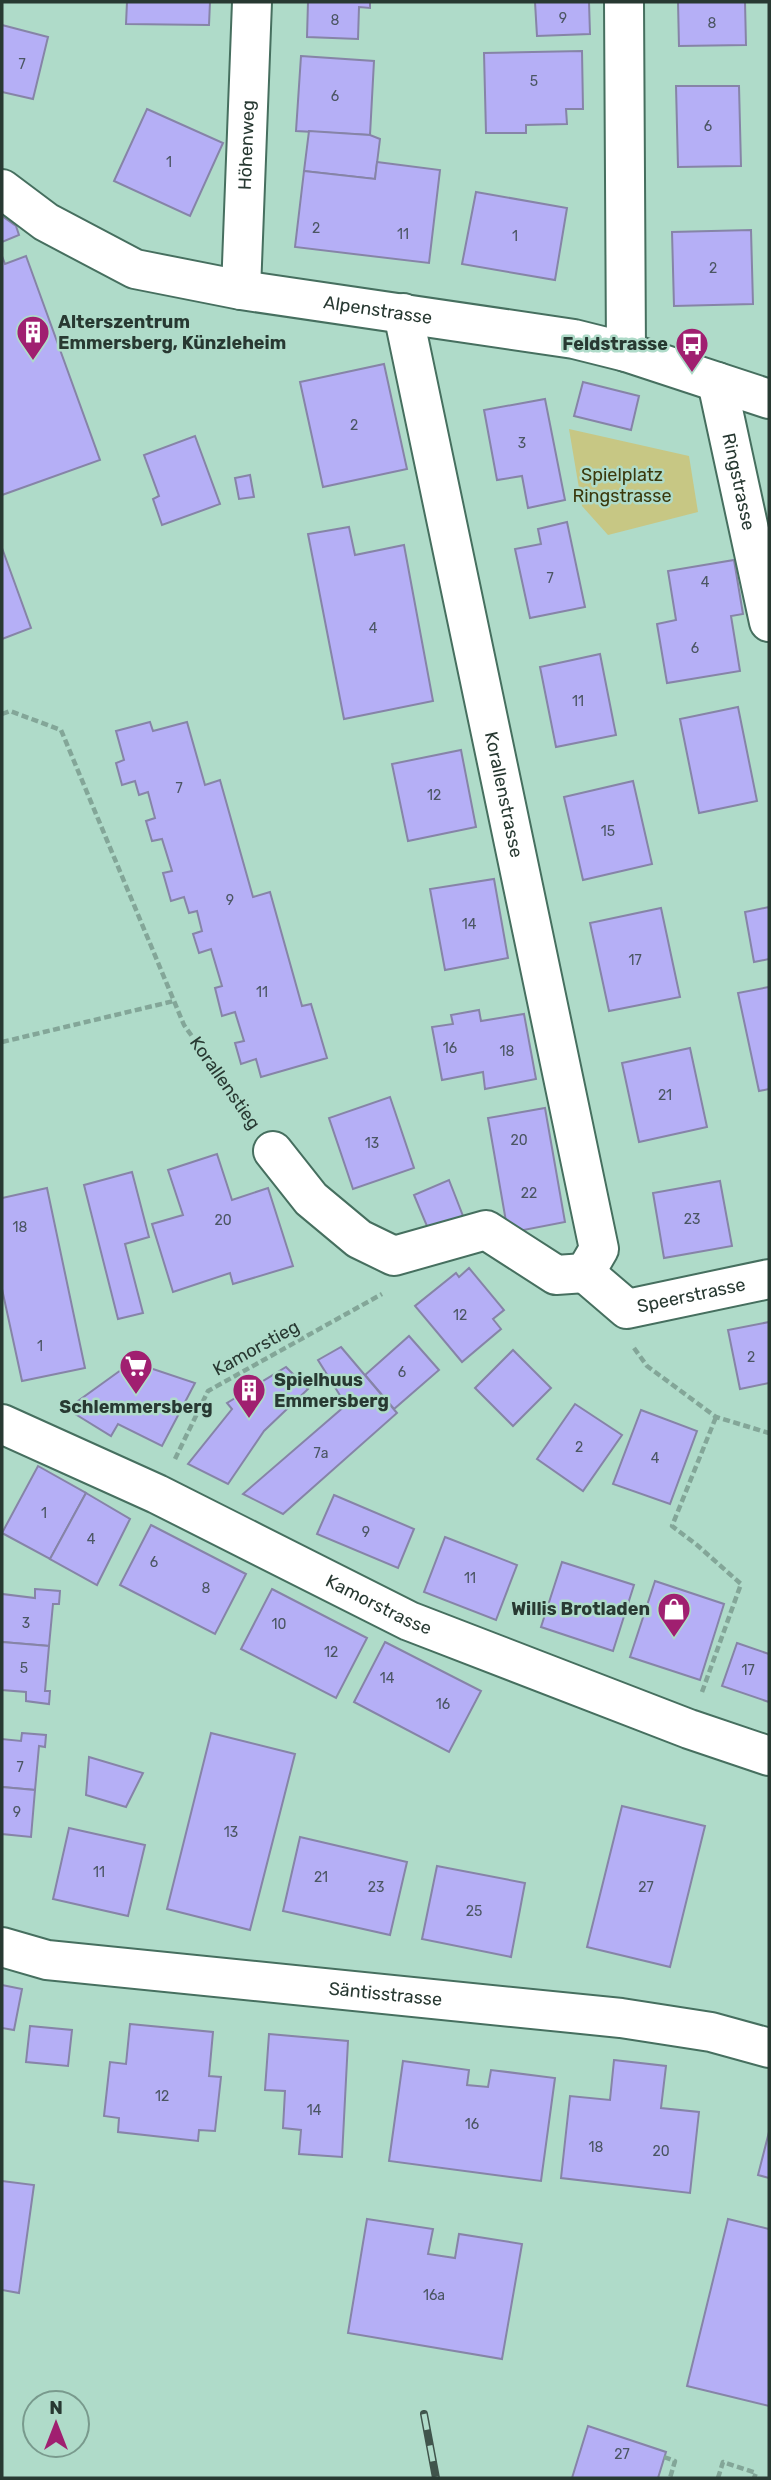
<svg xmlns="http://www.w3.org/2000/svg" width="771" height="2480" viewBox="0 0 771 2480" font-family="Rubik,sans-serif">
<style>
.park{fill:#c7c784}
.building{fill:#b5aff6;stroke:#8684a7;stroke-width:2}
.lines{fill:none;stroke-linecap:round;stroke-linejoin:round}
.minor-casing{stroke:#466f5f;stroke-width:42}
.path{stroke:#83a698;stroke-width:4.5;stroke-dasharray:7 3.5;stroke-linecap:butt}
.minor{stroke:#fff;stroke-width:38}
.rail-casing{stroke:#40554c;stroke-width:8}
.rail{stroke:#afdbc9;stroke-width:5;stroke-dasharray:16;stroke-linecap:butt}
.labels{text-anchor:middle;stroke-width:5;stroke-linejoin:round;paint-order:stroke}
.number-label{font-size:14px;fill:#4b5663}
.street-label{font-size:18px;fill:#283932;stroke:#afdbc9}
.poi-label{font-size:18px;font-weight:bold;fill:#283932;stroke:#afdbc9;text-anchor:start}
.park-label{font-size:18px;fill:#3a380c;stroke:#afdbc9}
</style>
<rect width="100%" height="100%" fill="#afdbc9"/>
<polygon class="park" points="569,429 689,456 698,512 608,535 582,506"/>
<g class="building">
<polygon points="127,2 210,2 209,25 126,24"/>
<polygon points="308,2 370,2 370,8 359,7 358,39 307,37"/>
<polygon points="535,2 589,2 590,34 537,36"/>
<polygon points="678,2 745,2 746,45 679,46"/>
<polygon points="2,25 48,37 33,99 2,92"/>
<polygon points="582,51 583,109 566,109 567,124 526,125 526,133 486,133 484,53"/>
<polygon points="301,56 374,61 370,135 296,131"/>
<polygon points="676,86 739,86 741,166 678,167"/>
<polygon points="147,109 223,143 190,216 114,181"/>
<polygon points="309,131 370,135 380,139 375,179 304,171"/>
<polygon points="377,162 440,170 429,263 295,247 304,171 375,179"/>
<polygon points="476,192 567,208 555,280 462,264"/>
<polygon points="2,216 16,226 19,235 2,242"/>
<polygon points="751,230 753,304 674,306 672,232"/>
<polygon points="2,256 5,264 26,256 100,460 2,495"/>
<polygon points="384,364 407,469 323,487 300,382"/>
<polygon points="583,382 639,396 631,430 574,416"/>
<polygon points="545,399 565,500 528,508 522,476 497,480 484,410"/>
<polygon points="195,436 220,504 162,525 153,499 159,496 144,455"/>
<polygon points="250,475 254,497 239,499 235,478"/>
<polygon points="567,522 585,607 530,618 515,549 541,544 538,529"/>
<polygon points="349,527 355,555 404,545 433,701 344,719 308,534"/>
<polygon points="2,548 31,628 2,639"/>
<polygon points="734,560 743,614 731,616 740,671 667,683 657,624 676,620 668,571"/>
<polygon points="600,654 616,735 556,747 540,667"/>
<polygon points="738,707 757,801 699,813 680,719"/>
<polygon points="150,722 153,731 187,722 205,785 220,780 253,897 270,892 302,1006 311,1004 327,1058 261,1077 256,1059 241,1064 235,1043 244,1041 235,1012 222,1016 215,988 222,986 211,949 199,953 193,934 202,931 197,911 189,913 184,897 171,901 163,873 172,871 162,839 152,841 146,821 155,818 148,792 139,795 135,781 122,785 116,763 124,760 116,731"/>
<polygon points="461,750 476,827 408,841 392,764"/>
<polygon points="633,781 652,864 583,880 564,797"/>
<polygon points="494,879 508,958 445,970 430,889"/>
<polygon points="769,907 769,959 754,962 745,912"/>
<polygon points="661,908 680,997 609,1011 590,923"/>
<polygon points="769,987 769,1089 759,1091 738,993"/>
<polygon points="479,1010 481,1021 524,1014 536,1079 485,1089 483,1072 442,1080 432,1027 453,1024 451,1015"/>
<polygon points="690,1048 707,1127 639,1142 622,1063"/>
<polygon points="390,1097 414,1168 353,1189 329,1118"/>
<polygon points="545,1108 565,1222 508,1233 488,1118"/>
<polygon points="217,1154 232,1200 268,1188 293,1266 233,1284 230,1273 173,1292 152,1224 183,1215 168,1170"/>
<polygon points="132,1172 149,1237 125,1244 143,1313 118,1319 84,1185"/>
<polygon points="449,1180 463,1216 429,1231 414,1195"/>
<polygon points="720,1181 732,1246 664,1258 653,1193"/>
<polygon points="47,1188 85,1368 22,1381 2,1289 2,1198"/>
<polygon points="469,1268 504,1310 493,1319 501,1329 462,1362 415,1306 456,1273 459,1277"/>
<polygon points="769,1322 769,1383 740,1389 728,1330"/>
<polygon points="409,1336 439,1370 394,1409 365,1375"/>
<polygon points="341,1347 397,1413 283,1514 243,1494 346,1405 318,1360"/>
<polygon points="513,1350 551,1388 513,1426 475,1388"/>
<polygon points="132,1362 195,1383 162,1446 118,1424 111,1436 67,1409"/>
<polygon points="286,1367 308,1389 264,1431 228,1484 188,1464 232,1409 227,1403"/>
<polygon points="575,1404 622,1435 583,1491 537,1459"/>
<polygon points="641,1410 697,1431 670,1504 613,1484"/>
<polygon points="38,1466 86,1493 50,1559 2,1533"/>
<polygon points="86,1493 130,1519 97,1585 50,1559"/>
<polygon points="334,1495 414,1529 398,1568 317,1534"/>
<polygon points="151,1525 246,1574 215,1634 120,1585"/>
<polygon points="445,1537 517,1565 496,1620 424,1592"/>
<polygon points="562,1562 634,1585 613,1651 541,1627"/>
<polygon points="655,1581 724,1604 700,1680 630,1657"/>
<polygon points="35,1589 60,1591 59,1604 53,1604 49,1646 2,1642 2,1594 35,1598"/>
<polygon points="272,1589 367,1638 336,1698 241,1649"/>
<polygon points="2,1642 49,1646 45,1691 50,1691 49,1704 26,1701 26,1692 2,1690"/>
<polygon points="385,1642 481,1691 449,1752 354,1702"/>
<polygon points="737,1643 769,1654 769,1702 722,1686"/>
<polygon points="22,1733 46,1735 45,1747 39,1746 35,1790 2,1787 2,1739 21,1741"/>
<polygon points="211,1733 295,1754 250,1930 167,1909"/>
<polygon points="89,1757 143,1773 126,1807 86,1795"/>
<polygon points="2,1787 35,1790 31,1837 2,1834"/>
<polygon points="622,1806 705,1826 670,1967 587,1947"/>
<polygon points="69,1828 145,1845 128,1916 53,1899"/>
<polygon points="300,1837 407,1862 390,1935 283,1911"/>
<polygon points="437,1866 525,1883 511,1957 422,1939"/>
<polygon points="2,1985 22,1989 14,2030 2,2028"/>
<polygon points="130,2024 213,2032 209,2076 221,2077 215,2131 199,2130 198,2141 118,2132 119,2118 104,2116 110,2062 126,2064"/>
<polygon points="30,2026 72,2030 68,2066 26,2062"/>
<polygon points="269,2034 348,2041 342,2157 299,2154 301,2130 283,2128 285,2091 265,2090"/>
<polygon points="614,2060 666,2066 661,2108 699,2112 690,2193 561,2178 570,2096 610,2100"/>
<polygon points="403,2061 469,2070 467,2085 488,2087 491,2070 555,2078 541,2181 389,2161"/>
<polygon points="769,2132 769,2178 758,2175"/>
<polygon points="2,2181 34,2185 19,2293 2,2290"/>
<polygon points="367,2219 433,2229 428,2254 455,2258 459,2234 522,2244 502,2359 348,2333"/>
<polygon points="728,2219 769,2229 769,2406 687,2386"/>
<polygon points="588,2426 666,2452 658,2478 572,2478"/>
</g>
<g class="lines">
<defs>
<g id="minor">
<polyline points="624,2 626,352"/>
<path id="s1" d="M2,189L46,222L135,269L241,290L574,339L626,352L769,399"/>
<path id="s2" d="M241,290L252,2"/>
<path id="s3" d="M403,313L599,1249L585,1273"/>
<path id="s4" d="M717,382L769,622"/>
<polyline points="273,1151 311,1199 359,1239 394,1256 486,1230 556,1275 585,1273"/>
<path id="s5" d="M585,1273L627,1309L769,1279"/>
<path id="s6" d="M2,1424L157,1494L409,1621L689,1729L769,1756"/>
<path id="s7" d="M2,1947L47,1960L621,2018L711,2032L769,2048"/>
</g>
</defs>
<use href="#minor" class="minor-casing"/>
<g class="path">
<polyline points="2,714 10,711 61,730 184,1025 250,1118"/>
<polyline points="2,1042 174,1001"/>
<polyline points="634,1348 647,1366 716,1417 769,1433"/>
<polyline points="175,1459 208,1391 382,1294"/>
<polyline points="702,1692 741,1584 697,1545 672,1526 716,1417"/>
<polyline points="664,2457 675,2461 670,2478"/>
<polyline points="718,2478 723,2462 756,2473 754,2478"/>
</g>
<use href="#minor" class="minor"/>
<defs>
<polyline id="rail" points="424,2414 436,2478"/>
</defs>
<use href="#rail" class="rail-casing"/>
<use href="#rail" class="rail"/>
</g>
<defs>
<symbol id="building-pin" viewBox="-11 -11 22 30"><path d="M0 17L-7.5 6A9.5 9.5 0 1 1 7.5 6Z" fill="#a01f70" stroke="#afdbc9"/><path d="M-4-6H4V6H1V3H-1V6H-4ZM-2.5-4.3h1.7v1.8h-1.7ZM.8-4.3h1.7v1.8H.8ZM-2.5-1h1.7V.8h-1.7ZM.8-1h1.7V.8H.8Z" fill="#fff"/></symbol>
<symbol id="bus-pin" viewBox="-11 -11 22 30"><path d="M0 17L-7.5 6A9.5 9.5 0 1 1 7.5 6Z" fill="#a01f70" stroke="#afdbc9"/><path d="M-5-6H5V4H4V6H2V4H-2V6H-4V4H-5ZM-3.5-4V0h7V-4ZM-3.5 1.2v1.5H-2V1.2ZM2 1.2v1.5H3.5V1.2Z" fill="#fff"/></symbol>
<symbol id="supermarket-pin" viewBox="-11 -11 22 30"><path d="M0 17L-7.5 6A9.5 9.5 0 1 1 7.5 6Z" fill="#a01f70" stroke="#afdbc9"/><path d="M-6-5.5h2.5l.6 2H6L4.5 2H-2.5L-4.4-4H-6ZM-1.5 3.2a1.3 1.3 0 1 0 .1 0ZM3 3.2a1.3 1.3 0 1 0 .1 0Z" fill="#fff"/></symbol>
<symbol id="shop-pin" viewBox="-11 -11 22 30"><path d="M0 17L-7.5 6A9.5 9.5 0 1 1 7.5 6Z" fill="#a01f70" stroke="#afdbc9"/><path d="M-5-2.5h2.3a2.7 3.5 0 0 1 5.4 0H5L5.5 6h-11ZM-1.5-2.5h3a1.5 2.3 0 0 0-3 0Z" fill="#fff"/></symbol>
</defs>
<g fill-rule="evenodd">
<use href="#building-pin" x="14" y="313" width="38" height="52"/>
<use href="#bus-pin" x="673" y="325" width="38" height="52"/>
<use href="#supermarket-pin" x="117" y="1347" width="38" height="52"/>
<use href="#building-pin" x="230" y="1371" width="38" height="52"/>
<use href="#shop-pin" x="655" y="1590" width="38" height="52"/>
</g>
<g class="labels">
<g class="number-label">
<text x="563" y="23">9</text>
<text x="335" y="25">8</text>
<text x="712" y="28">8</text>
<text x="22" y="69">7</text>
<text x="534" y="86">5</text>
<text x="335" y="101">6</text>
<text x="708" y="131">6</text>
<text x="169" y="167">1</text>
<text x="316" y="233">2</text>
<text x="403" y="239">11</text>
<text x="515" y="241">1</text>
<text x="713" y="273">2</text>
<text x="354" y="430">2</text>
<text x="522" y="448">3</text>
<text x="550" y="583">7</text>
<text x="705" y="587">4</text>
<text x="373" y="633">4</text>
<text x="695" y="653">6</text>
<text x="578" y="706">11</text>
<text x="179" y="793">7</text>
<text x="434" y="800">12</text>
<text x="608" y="836">15</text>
<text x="230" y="905">9</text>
<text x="469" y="929">14</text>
<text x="635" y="965">17</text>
<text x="262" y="997">11</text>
<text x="450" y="1053">16</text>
<text x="507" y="1056">18</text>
<text x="665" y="1100">21</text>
<text x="519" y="1145">20</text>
<text x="372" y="1148">13</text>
<text x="529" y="1198">22</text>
<text x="692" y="1224">23</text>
<text x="223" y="1225">20</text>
<text x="20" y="1232">18</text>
<text x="460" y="1320">12</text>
<text x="40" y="1351">1</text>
<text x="751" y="1362">2</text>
<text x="402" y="1377">6</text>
<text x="579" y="1452">2</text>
<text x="321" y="1458">7a</text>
<text x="655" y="1463">4</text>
<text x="44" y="1518">1</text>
<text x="366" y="1537">9</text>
<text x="91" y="1544">4</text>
<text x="154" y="1567">6</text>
<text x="470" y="1583">11</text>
<text x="206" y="1593">8</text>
<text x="26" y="1628">3</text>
<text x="279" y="1629">10</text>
<text x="331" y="1657">12</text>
<text x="24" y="1673">5</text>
<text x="748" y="1675">17</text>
<text x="387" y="1683">14</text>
<text x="443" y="1709">16</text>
<text x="20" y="1772">7</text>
<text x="17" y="1817">9</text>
<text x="231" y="1837">13</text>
<text x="99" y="1877">11</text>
<text x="321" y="1882">21</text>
<text x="376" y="1892">23</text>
<text x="646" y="1892">27</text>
<text x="474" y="1916">25</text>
<text x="162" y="2101">12</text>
<text x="314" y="2115">14</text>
<text x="472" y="2129">16</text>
<text x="596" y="2152">18</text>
<text x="661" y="2156">20</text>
<text x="434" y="2300">16a</text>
<text x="622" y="2459">27</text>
</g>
<g class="street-label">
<text dy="6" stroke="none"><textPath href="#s2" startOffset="145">Höhenweg</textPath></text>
<text dy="6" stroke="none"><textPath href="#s1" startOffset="402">Alpenstrasse</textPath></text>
<text dy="6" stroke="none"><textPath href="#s4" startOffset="102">Ringstrasse</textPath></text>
<text dy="6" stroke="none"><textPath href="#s3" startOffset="492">Korallenstrasse</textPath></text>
<text transform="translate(225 1083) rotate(55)" y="6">Korallenstieg</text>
<text dy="6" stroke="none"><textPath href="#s5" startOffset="121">Speerstrasse</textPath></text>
<text transform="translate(256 1348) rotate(-29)" y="6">Kamorstieg</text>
<text dy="6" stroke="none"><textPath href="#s6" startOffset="418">Kamorstrasse</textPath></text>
<text dy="6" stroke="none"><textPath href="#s7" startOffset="387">Säntisstrasse</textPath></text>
</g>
<g class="poi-label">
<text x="58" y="328">Alterszentrum<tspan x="58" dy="21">Emmersberg, Künzleheim</tspan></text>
<text x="668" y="350" text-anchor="end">Feldstrasse</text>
<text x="274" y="1386">Spielhuus<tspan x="274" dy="21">Emmersberg</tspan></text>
<text x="136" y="1413" text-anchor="middle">Schlemmersberg</text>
<text x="650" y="1615" text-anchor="end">Willis Brotladen</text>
</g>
<g class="park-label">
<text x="622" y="481">Spielplatz<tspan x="622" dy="21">Ringstrasse</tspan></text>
</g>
</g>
<rect width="771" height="2480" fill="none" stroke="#283932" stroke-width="7"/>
<g transform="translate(56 2424)"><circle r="33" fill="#afdbc9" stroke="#799a8d" stroke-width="2"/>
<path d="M0-5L12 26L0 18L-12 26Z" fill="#a01f70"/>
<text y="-10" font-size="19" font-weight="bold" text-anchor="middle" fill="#283932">N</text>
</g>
</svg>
